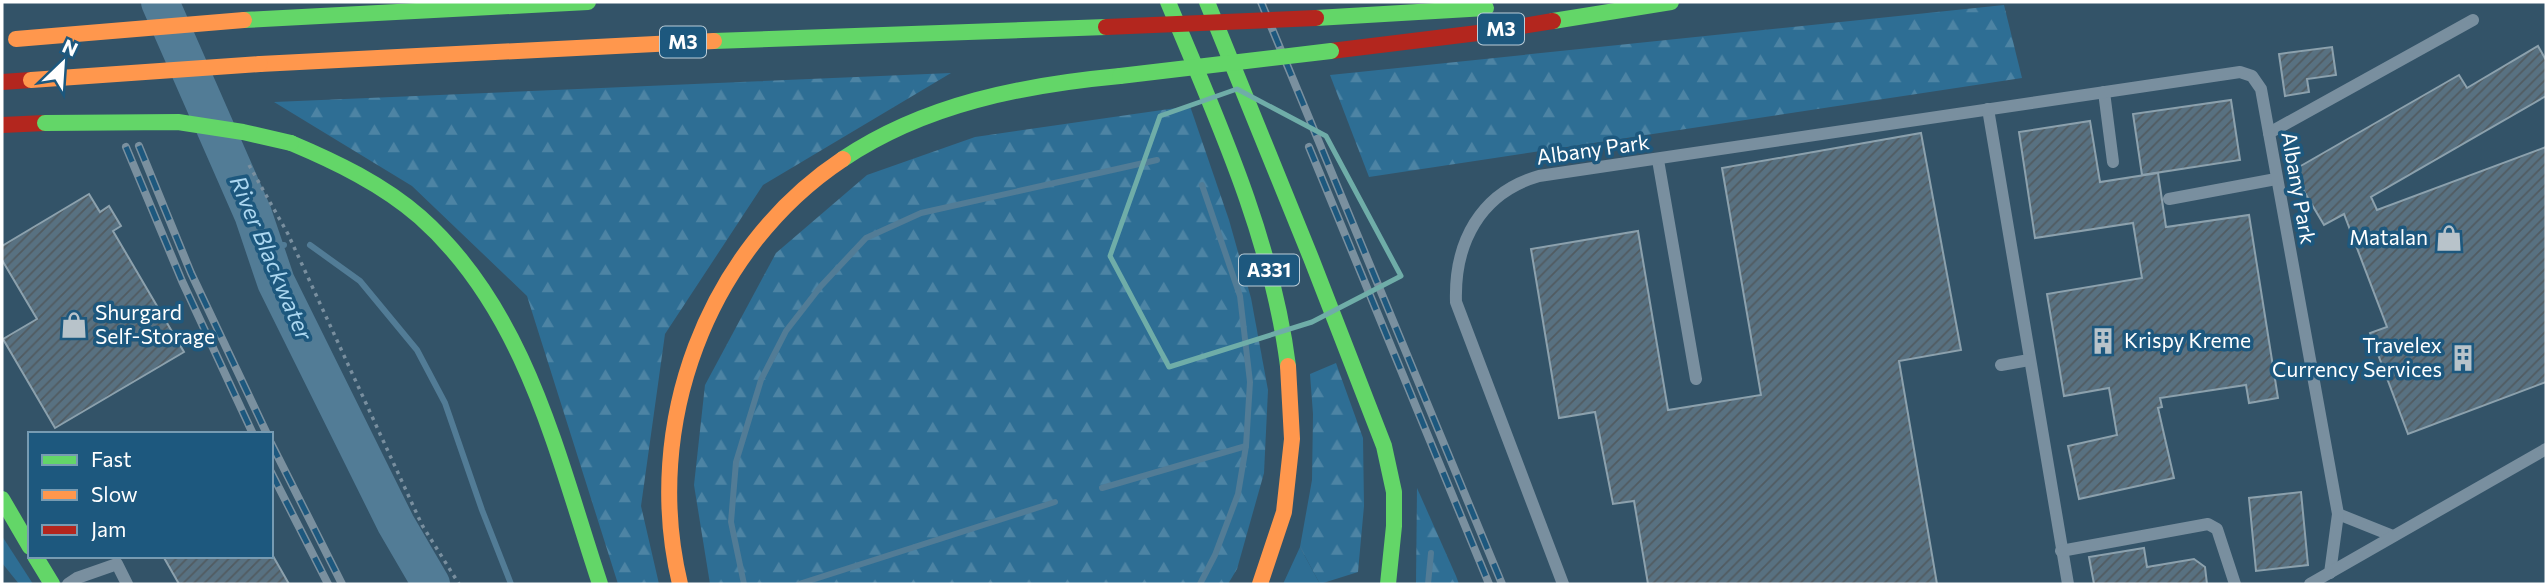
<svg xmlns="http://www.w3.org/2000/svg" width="2548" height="586" viewBox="0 0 2548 586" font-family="Commissioner,sans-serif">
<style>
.green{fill:#2e6e94}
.forest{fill:url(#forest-firs)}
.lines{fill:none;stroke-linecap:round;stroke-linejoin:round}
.stream{stroke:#527c96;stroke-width:6}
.river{stroke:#527c96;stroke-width:38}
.building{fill:url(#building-hatch);stroke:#8ca1ad;stroke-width:2}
.path{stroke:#798f9f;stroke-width:3.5;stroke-dasharray:3.5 5;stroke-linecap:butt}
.lane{stroke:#798f9f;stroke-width:12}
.fast{stroke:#63d668;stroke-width:16}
.slow{stroke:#ff974d;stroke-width:16}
.jam{stroke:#b3261e;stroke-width:16}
.rail-casing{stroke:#7a909f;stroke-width:8}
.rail{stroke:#1d587e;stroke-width:5;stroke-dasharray:16;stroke-linecap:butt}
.fast-bridge{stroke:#63d668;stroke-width:16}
.slow-bridge{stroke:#ff974d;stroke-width:16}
.jam-bridge{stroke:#b3261e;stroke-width:16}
.marked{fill:none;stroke:#6fada8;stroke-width:5;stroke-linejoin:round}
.labels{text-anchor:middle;stroke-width:7;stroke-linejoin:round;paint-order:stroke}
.shield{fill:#1d587e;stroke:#bbcdd8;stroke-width:2}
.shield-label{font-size:19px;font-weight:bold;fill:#fff}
.street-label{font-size:21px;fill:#fff;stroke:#1d587e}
.poi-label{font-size:21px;fill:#fff;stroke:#1d587e;text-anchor:end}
.water-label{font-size:23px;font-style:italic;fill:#acd7f0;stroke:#1d587e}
</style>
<defs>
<pattern id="forest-firs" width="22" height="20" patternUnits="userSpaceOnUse" patternTransform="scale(1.75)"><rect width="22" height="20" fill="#2e6e94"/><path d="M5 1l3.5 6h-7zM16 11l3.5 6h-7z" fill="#4d84a4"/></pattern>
<pattern id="building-hatch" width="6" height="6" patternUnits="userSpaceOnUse" patternTransform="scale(1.75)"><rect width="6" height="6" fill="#587181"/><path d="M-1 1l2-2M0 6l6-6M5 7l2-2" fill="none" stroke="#515b61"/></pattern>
</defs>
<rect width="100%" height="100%" fill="#335368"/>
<g class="green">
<polygon points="2,536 33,584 19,584 2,563"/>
<polygon points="1300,547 1320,584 1283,584"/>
</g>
<g class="forest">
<polygon points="2004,5 2022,78 1369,177 1330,75"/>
<polygon points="951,73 763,185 665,334 641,506 659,584 618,584 527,296 412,186 274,102"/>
<polygon points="1190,106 1229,220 1251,298 1268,390 1264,473 1237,569 1228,584 710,584 694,485 705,385 776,253 867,175 975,137"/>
<polygon points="1336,363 1363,438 1364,506 1358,572 1320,584 1300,547 1312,480 1313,414 1310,374"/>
<polygon points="1417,488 1456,576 1459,584 1416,584"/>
</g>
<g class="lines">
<g class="stream">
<polyline points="310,245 360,281 417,350 445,403 482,510 511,584"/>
<polyline points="264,246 284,245"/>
<polyline points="1102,488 1246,446"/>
<polyline points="744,584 731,522 736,462 761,380 786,331 821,286 866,238 921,213 1157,160"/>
<polyline points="799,584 1055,502"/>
<polyline points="1200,584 1215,555 1238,494 1246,446 1250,382 1240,296 1202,185"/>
<polyline points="1428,584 1431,553"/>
</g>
<polyline class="river" points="160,2 253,214 276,282 396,524 431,584"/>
</g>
<g class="building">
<polygon points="2538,46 2546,60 2546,96 2371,197 2377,210 2546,147 2546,382 2408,434 2370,333 2387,327 2344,214 2324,225 2292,171 2459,75 2467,88"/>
<polygon points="2332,47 2336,75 2307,79 2309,92 2285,96 2279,54"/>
<polygon points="2231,100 2240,160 2142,175 2133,114"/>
<polygon points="2090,121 2100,182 2158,173 2166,227 2249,215 2278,398 2249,403 2246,385 2160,398 2162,407 2158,408 2174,478 2079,499 2068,446 2117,435 2109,388 2064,396 2047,294 2142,278 2133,223 2035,238 2019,132"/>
<polygon points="1921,133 1961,350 1899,361 1937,584 1648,584 1634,501 1613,504 1595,412 1559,418 1531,249 1638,231 1668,410 1761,395 1722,168"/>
<polygon points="89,194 100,212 109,206 121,226 113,231 184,352 55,428 3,339 37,319 2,260 2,246"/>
<polygon points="2301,492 2308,565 2256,571 2249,498"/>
<polygon points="2144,548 2147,567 2194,559 2205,567 2207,584 2094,584 2089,557"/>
<polygon points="163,556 273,556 289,584 179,584"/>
</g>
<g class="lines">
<polyline class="path" points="249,165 288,234 422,525 459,584"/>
<g class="lane">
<polyline points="2104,92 2113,162"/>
<polyline points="1988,109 2068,584"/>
<polyline points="2269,133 2473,20"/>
<polyline points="1658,160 1696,379"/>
<polyline points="2169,199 2276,179"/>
<polyline points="2001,365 2029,360"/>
<polyline points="2338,514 2393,536"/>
<polyline points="2061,551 2208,524 2217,529 2235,584"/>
<polyline points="68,584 77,578 117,564 127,584"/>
<path d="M1563,584L1456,302C1454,243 1480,193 1539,176L2240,72L2252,76L2261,89L2338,514L2330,573"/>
<polyline points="2310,584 2546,449"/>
</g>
<g class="fast">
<path d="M1168,2C1217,119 1272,239 1288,366"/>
<polyline points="1207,2 1311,258 1384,446 1394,492 1394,526 1388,584"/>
<polyline points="1316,18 1486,8"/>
<polyline points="244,20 588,2"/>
<polyline points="1553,21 1671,2"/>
<polyline points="714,41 1106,27"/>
<path d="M291,143C336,162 382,184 420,217C526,311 557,455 600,584"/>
<path d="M843,159C925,104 1023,85 1120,76"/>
<polyline points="2,499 30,547"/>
<polyline points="35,556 52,584"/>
</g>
<g class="slow">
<polyline points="260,64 714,41"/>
<path d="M680,584C642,426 706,250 843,159"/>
<polyline points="1260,584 1284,512 1292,439 1288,366"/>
</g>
<g class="jam">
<polyline points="1331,51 1486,32 1553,21"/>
<polyline points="2,82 31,80"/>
<polyline points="2,125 45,123"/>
</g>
<defs>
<g id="rail">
<polyline points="1261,2 1502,584"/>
<polyline points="139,146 191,273 267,434"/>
<polyline points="126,147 182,281 253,434"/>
<polyline points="1309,147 1489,584"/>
<polyline points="271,443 342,584"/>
<polyline points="271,472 328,584"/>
</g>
</defs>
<use href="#rail" class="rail-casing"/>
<use href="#rail" class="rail"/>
<g class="fast-bridge">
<polyline points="1120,76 1331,51"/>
<polyline points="45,123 178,122 243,132 291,143"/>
</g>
<g class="slow-bridge">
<polyline points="16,39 244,20"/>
<polyline points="31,80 260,64"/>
</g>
<polyline class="jam-bridge" points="1106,27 1316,18"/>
</g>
<path class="marked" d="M1237,89L1326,136L1401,276L1312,322L1169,367L1110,256L1160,116Z"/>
<defs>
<symbol id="shop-bare" viewBox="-9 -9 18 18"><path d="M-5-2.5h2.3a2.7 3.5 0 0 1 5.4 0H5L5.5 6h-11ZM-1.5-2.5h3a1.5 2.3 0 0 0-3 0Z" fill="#b8c3ca" stroke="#1d587e" stroke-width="2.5" paint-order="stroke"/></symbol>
<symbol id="building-bare" viewBox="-9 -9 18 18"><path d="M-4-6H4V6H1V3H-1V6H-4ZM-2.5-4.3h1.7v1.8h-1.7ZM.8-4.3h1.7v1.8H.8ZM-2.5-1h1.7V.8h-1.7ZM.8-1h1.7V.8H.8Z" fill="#b8c3ca" stroke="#1d587e" stroke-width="2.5" paint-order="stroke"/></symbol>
</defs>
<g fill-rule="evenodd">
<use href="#shop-bare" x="2430" y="219" width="38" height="38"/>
<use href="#shop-bare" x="55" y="306" width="38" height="38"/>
<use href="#building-bare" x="2084" y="322" width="38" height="38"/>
<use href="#building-bare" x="2444" y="339" width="38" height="38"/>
</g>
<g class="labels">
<g class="shield">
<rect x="1478" y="13.5" width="46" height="31" rx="5"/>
<rect x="660" y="26.5" width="46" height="31" rx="5"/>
<rect x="1239" y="254.5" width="60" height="31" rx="5"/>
</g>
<g class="shield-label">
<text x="1501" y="36">M3</text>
<text x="683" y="49">M3</text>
<text x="1269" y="277">A331</text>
</g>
<g class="street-label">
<text transform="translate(1593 150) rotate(-8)" y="7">Albany Park</text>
<text transform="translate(2298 188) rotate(80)" y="7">Albany Park</text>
</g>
<g class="poi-label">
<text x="2428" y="245">Matalan</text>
<text x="95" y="320" text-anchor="start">Shurgard<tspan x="95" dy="24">Self-Storage</tspan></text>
<text x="2124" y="348" text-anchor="start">Krispy Kreme</text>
<text x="2442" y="353">Travelex<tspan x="2442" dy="24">Currency Services</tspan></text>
</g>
<g class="water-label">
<text transform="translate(271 258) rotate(67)" y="8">River Blackwater</text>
</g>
</g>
<rect width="2548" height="586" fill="none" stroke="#ffffff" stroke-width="7"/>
<rect x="28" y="432" width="245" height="126" fill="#1d587e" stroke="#779bb2" stroke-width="2"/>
<rect x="42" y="455" width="35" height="10" fill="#63d668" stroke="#779bb2" stroke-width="2"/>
<text x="91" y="467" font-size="21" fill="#ffffff">Fast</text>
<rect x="42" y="490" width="35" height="10" fill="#ff974d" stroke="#779bb2" stroke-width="2"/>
<text x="91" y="502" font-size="21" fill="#ffffff">Slow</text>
<rect x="42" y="525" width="35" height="10" fill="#b3261e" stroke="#779bb2" stroke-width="2"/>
<text x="91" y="537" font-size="21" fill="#ffffff">Jam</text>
<g transform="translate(63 63) rotate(25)" stroke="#1d587e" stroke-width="5" paint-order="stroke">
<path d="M0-5L12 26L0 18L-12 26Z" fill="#ffffff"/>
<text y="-10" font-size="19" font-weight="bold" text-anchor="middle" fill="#ffffff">N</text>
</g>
</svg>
